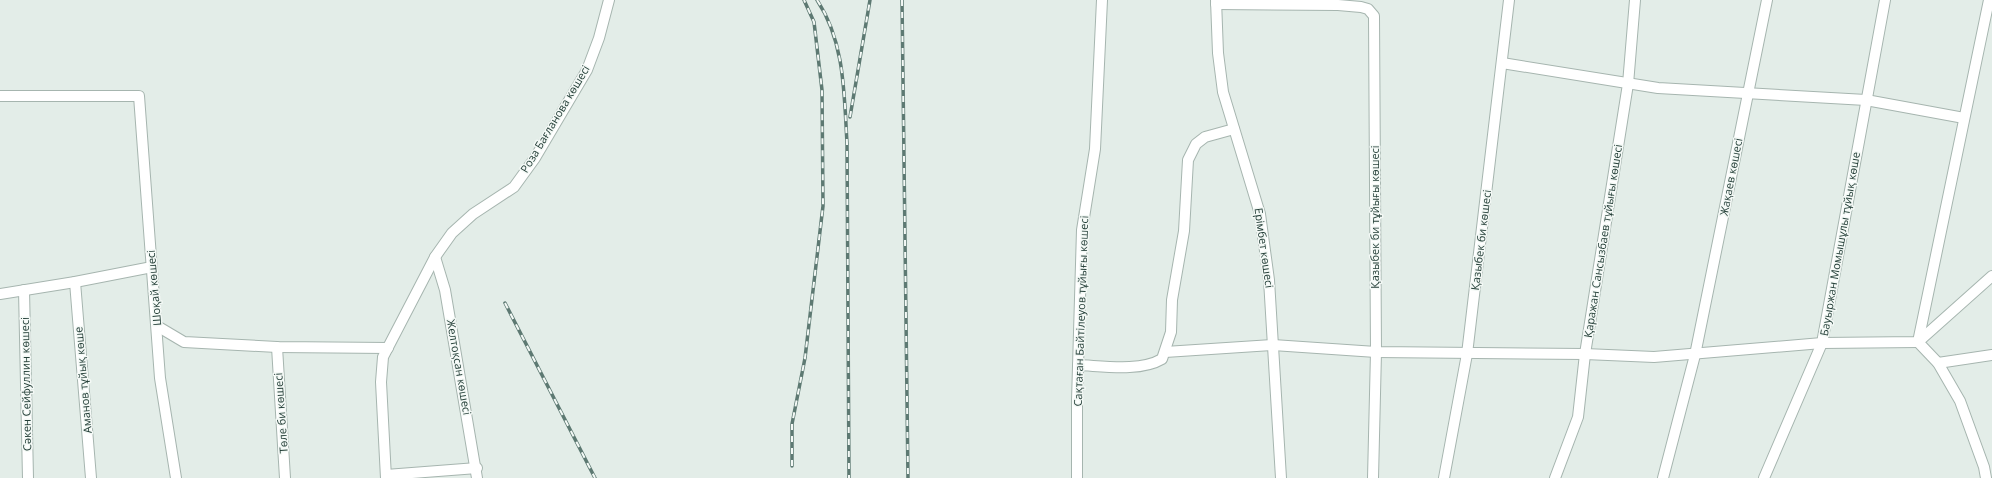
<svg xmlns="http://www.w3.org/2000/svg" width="1992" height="478" viewBox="0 0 1992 478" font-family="'Open Sans',sans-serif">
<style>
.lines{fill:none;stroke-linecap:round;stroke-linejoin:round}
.minor-casing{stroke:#a6b5af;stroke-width:12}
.minor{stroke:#fff;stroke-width:10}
.rail-casing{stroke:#5d7972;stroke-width:3.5}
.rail{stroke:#f4f9f6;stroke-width:2;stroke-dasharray:6;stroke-linecap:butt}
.labels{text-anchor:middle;stroke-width:3;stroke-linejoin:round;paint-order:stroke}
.street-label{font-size:11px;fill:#233e37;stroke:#f4f9f6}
</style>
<rect width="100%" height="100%" fill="#e3ede8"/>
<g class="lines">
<defs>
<g id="minor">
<polyline points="1216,0 1218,53 1223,92 1260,214 1269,280 1281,478"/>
<polyline points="1216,4 1338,5 1361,7 1368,9 1374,16 1376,352 1373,478"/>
<polyline points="1502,63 1658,88 1866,100 1964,118"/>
<polyline points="0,96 139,96 160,378 176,478"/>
<polyline points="435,257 445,290 477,478"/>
<polyline points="75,282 91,478"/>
<polyline points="24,290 28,478"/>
<polyline points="0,294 75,282 152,267"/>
<polyline points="157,326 184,342 277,347 388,348"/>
<polyline points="1918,342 1989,0"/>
<polyline points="1918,342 1938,363 1960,401 1984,467 1986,478"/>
<polyline points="277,347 285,478"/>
<polyline points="1165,352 1273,345 1376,352 1585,354 1654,357 1822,343 1918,342 1992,276"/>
<polyline points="1938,363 1992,355"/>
<path d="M1078,365C1103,366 1140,372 1162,359L1171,332L1172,300L1184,231L1188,160L1196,144L1205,137L1234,129"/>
<polyline points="386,475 477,468"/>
<polyline points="386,478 381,382 383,357 435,257 452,233 473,214 514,187 535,158 587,70 599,38 609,0"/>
<polyline points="1077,478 1077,401 1082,230 1095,149 1102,0"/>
<polyline points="1444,478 1467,354 1509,0"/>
<polyline points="1555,478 1578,417 1585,354 1628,84 1635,0"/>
<polyline points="1663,478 1695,355 1767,0"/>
<polyline points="1764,478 1822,343 1885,0"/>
</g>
</defs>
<use href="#minor" class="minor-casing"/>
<use href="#minor" class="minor"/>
<defs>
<g id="rail">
<path d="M817,0C845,42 844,94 847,143L849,478"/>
<polyline points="902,0 908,478"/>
<polyline points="850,117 870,0"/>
<polyline points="505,303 595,478"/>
<polyline points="792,466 792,424 805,358 823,206 822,90 814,22 804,0"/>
</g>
</defs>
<use href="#rail" class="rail-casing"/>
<use href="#rail" class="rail"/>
</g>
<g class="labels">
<g class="street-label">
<text transform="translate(555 119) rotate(-59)" y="4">Роза Бағланова көшесі</text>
<text transform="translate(1731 177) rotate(-79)" y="4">Жақаев көшесі</text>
<text transform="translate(1375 217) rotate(-90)" y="4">Қазыбек би тұйығы көшесі</text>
<text transform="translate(1481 240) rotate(-83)" y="4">Қазыбек би көшесі</text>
<text transform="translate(1603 241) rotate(-81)" y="4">Қаражан Сансызбаев тұйығы көшесі</text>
<text transform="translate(1840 244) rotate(-80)" y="4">Бауыржан Момышұлы тұйық көше</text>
<text transform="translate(1264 248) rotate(82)" y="4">Ерімбет көшесі</text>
<text transform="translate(154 288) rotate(-95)" y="4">Шоқай көшесі</text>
<text transform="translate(1081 311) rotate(-88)" y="4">Сақтаған Байтілеуов тұйығы көшесі</text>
<text transform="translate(459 367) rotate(80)" y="4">Желтоқсан көшесі</text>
<text transform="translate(83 380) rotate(-95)" y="4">Аманов тұйық көше</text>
<text transform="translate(26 384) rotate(-91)" y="4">Сәкен Сейфуллин көшесі</text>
<text transform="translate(281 413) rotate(-94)" y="4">Төле би көшесі</text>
</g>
</g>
</svg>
